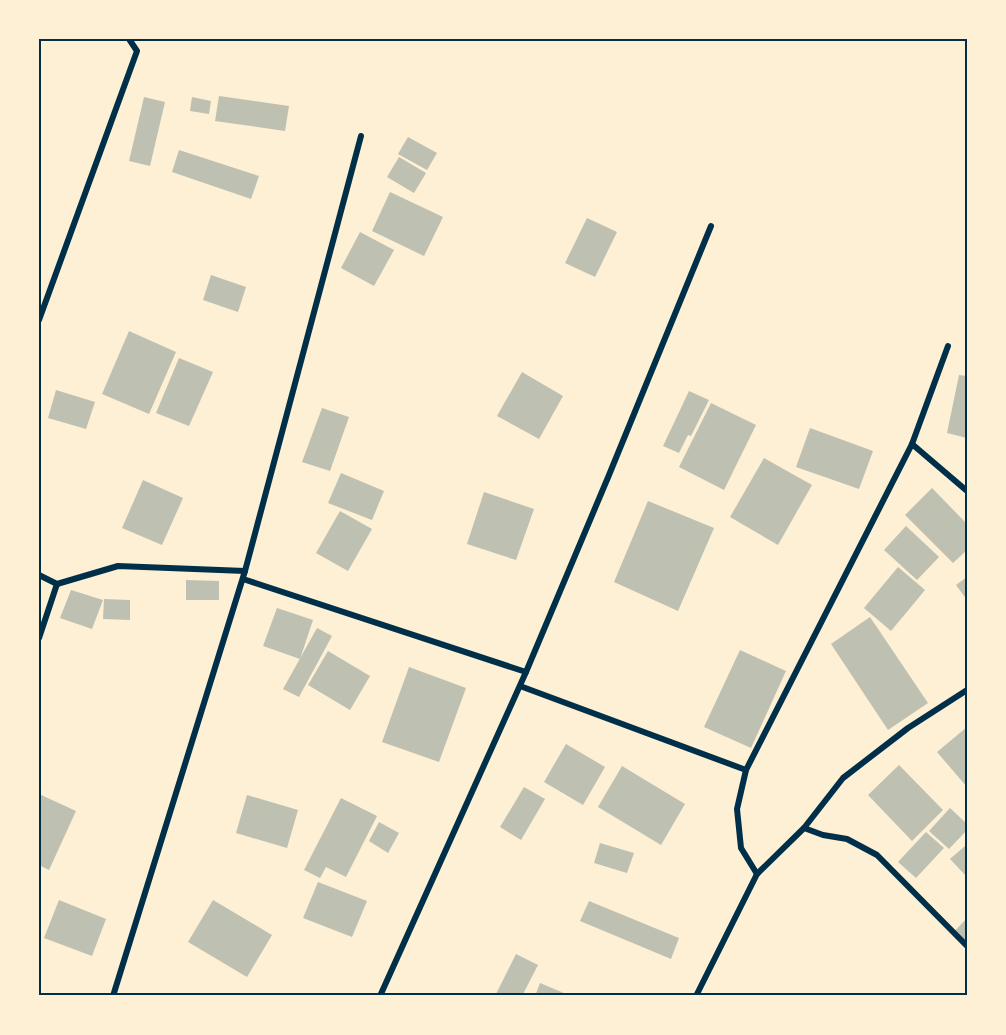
<svg xmlns="http://www.w3.org/2000/svg" width="1006" height="1035" viewBox="0 0 1006 1035" font-family="Ubuntu,sans-serif">
<style>
.building{fill:#bec0b2}
.lines{fill:none;stroke-linecap:round;stroke-linejoin:round}
.minor{stroke:#003049;stroke-width:6}
.neatline{fill:none;stroke:#003049;stroke-width:2}
</style>
<rect width="100%" height="100%" fill="#fdf0d5"/>
<g class="building">
<polygon points="219,96 289,106 285,131 215,121"/>
<polygon points="144,97 165,102 150,166 129,161"/>
<polygon points="192,97 211,101 209,114 190,111"/>
<polygon points="408,137 437,153 427,170 398,154"/>
<polygon points="179,150 259,176 251,199 172,172"/>
<polygon points="399,157 426,173 414,193 387,177"/>
<polygon points="390,192 443,217 424,256 372,231"/>
<polygon points="587,218 617,232 595,277 565,263"/>
<polygon points="360,232 394,250 374,286 341,268"/>
<polygon points="211,275 246,287 238,312 203,300"/>
<polygon points="129,331 176,352 149,414 102,394"/>
<polygon points="179,358 213,372 189,426 156,413"/>
<polygon points="522,372 563,396 539,439 497,416"/>
<polygon points="959,375 967,376 967,438 947,433"/>
<polygon points="56,390 95,402 86,429 48,418"/>
<polygon points="689,391 709,400 691,436 688,435 679,453 663,446"/>
<polygon points="711,403 756,425 724,490 679,467"/>
<polygon points="322,408 349,417 330,471 302,462"/>
<polygon points="810,428 873,451 859,489 796,467"/>
<polygon points="764,458 812,485 778,545 730,517"/>
<polygon points="341,473 384,491 372,520 328,503"/>
<polygon points="143,480 183,498 162,545 122,528"/>
<polygon points="932,488 967,524 967,550 953,563 905,515"/>
<polygon points="484,492 534,509 516,560 467,544"/>
<polygon points="648,501 714,528 678,611 614,582"/>
<polygon points="340,511 372,529 348,571 316,553"/>
<polygon points="906,526 939,557 917,580 884,550"/>
<polygon points="898,567 925,590 891,631 864,608"/>
<polygon points="967,577 967,600 956,585"/>
<polygon points="186,580 219,581 219,600 186,600"/>
<polygon points="71,590 103,600 92,629 60,618"/>
<polygon points="104,599 130,600 130,620 103,619"/>
<polygon points="277,608 313,620 300,659 263,646"/>
<polygon points="870,617 928,703 888,730 831,644"/>
<polygon points="317,628 332,636 299,697 283,689"/>
<polygon points="740,650 786,671 751,748 704,727"/>
<polygon points="328,651 370,676 350,710 308,685"/>
<polygon points="409,667 466,688 439,762 382,742"/>
<polygon points="967,727 967,787 937,752"/>
<polygon points="566,744 605,767 583,805 544,782"/>
<polygon points="899,765 943,810 912,841 868,795"/>
<polygon points="622,766 685,804 661,845 598,807"/>
<polygon points="524,787 545,799 521,840 500,827"/>
<polygon points="39,794 76,811 49,870 39,865"/>
<polygon points="247,795 298,810 287,848 236,833"/>
<polygon points="341,798 377,816 346,877 326,867 320,878 304,870"/>
<polygon points="950,808 967,824 967,830 949,849 929,831"/>
<polygon points="379,822 399,833 388,853 369,841"/>
<polygon points="926,832 944,848 916,878 898,862"/>
<polygon points="600,843 634,853 627,873 594,863"/>
<polygon points="965,846 967,848 967,877 950,859"/>
<polygon points="318,882 367,901 352,937 303,918"/>
<polygon points="59,900 106,919 92,956 44,938"/>
<polygon points="213,900 272,935 247,977 188,942"/>
<polygon points="589,901 679,938 671,959 580,921"/>
<polygon points="967,918 967,948 952,934"/>
<polygon points="516,954 538,965 522,996 495,996"/>
<polygon points="540,983 571,996 535,996"/>
</g>
<g class="lines">
<g class="minor">
<polyline points="39,320 137,51 129,39"/>
<polyline points="912,444 967,491"/>
<polyline points="39,575 57,584 118,566 245,571"/>
<polyline points="243,579 526,672"/>
<polyline points="39,638 57,584"/>
<polyline points="520,686 746,770"/>
<polyline points="804,828 823,835 847,839 877,855 967,946"/>
<polyline points="757,874 741,848 737,809 746,770 912,444 948,346"/>
<polyline points="113,996 245,571 361,136"/>
<polyline points="380,996 526,672 609,475 711,226"/>
<polyline points="696,996 757,874 804,828 843,778 908,728 967,690"/>
</g>
</g>
<rect width="1006" height="1035" fill="none" stroke="#fdf0d5" stroke-width="81"/>
<rect x="40" y="40" width="926" height="954" class="neatline"/>
</svg>
